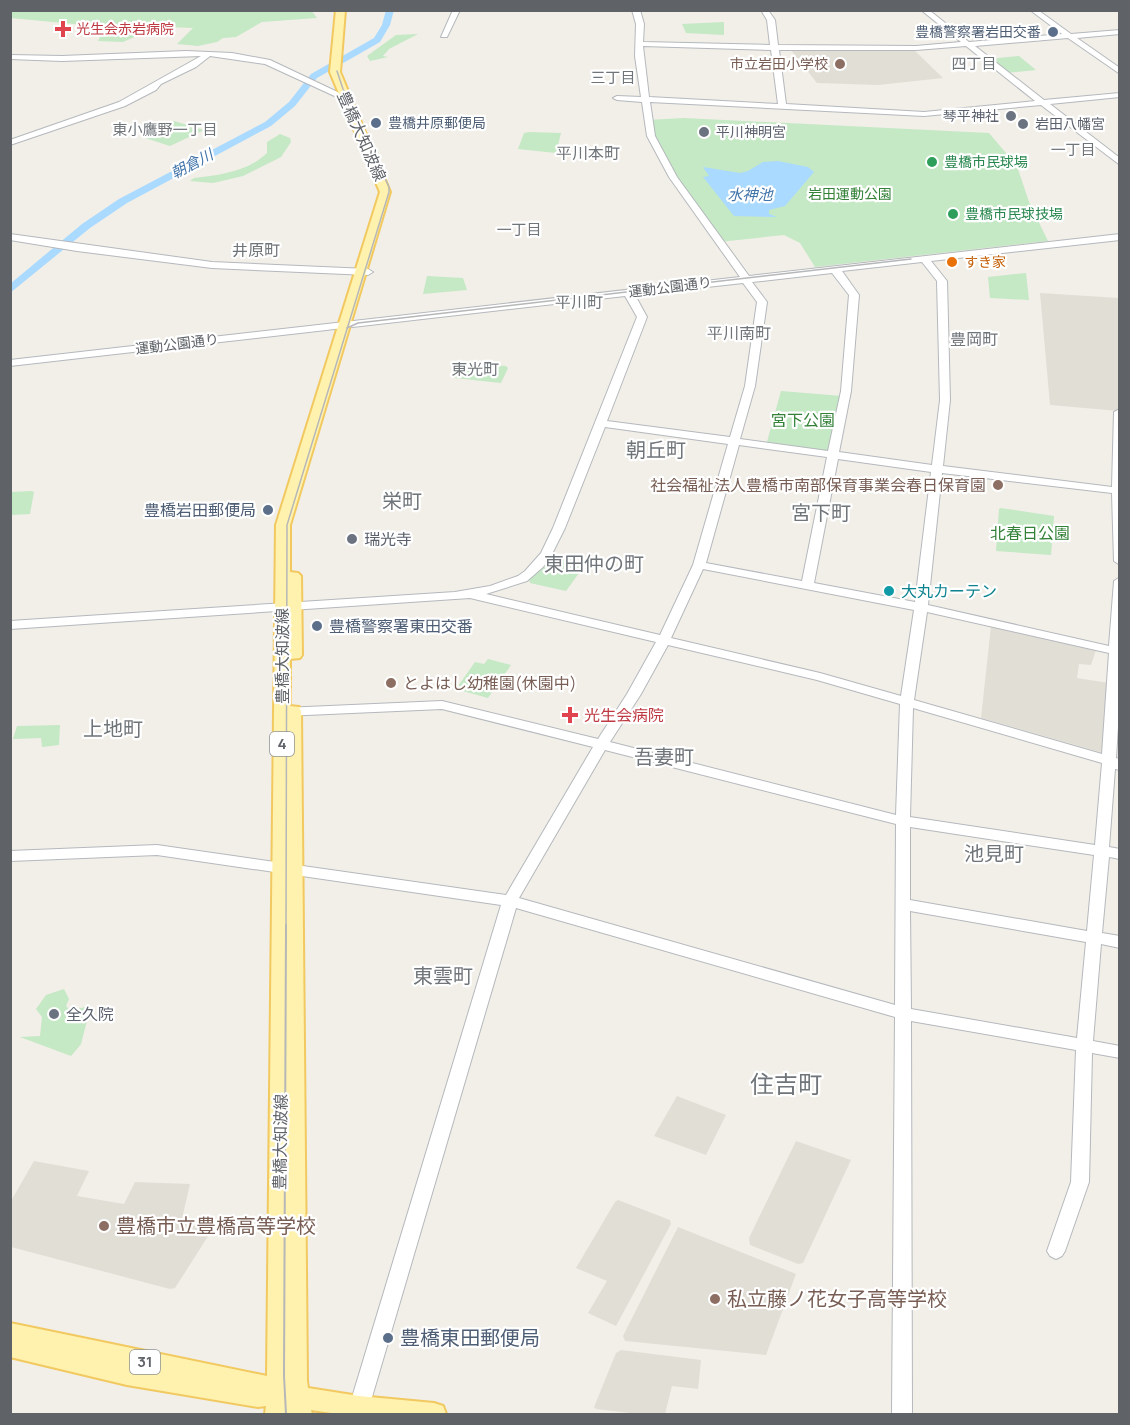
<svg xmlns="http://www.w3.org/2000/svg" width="1130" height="1425" viewBox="0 0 1130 1425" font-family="Manrope,'Noto Sans JP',sans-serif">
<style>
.education{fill:#e1ded6}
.green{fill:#c5e8c5}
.water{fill:#aadaff}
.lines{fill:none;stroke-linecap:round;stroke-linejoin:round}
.river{fill:#aadaff;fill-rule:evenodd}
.minor-casing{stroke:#b5b8bc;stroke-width:2}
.major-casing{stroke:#f2c960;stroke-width:4}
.minor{fill:#fff;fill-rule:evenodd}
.major{fill:#fff2af;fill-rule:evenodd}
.tram-far1{stroke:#b6b7b8;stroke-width:1.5}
.tram{stroke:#b6b7b8;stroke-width:2}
.health-dot{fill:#e0444e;stroke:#fff;stroke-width:2}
.service-dot{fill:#5c6f8a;stroke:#fff;stroke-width:2}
.education-dot{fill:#8d6e63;stroke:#fff;stroke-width:2}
.worship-dot{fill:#6b7280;stroke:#fff;stroke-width:2}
.leisure-dot{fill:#2e9e5b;stroke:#fff;stroke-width:2}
.food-dot{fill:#e8710a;stroke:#fff;stroke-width:2}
.culture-dot{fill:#0f9aa8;stroke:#fff;stroke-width:2}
.labels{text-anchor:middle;stroke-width:4.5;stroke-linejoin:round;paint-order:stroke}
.far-health-label{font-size:14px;fill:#be3a42;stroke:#fff;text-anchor:start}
.far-service-label{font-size:14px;fill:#4e5e75;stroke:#fff;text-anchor:end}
.far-education-label{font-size:14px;fill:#785e54;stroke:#fff;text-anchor:end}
.far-worship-label{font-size:14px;fill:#5b616d;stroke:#fff;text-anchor:start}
.far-leisure-label{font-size:14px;fill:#27864d;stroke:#fff;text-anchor:start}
.far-park-label{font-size:14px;fill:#348238;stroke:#fff}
.far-food-label{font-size:14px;fill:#c56008;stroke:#fff;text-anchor:start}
.far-street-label{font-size:14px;fill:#5f6368;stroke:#fff}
.far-neighbourhood-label{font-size:15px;fill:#70757a;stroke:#fff}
.far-water-label{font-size:15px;font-style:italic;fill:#4174aa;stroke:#fff}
.shield{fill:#fff;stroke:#8f9295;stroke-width:1.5}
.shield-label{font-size:15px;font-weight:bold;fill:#5f6368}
.street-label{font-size:16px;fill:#5f6368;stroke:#fff}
.far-quarter-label{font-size:16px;fill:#70757a;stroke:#fff}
.park-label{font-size:16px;fill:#348238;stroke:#fff}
.education-label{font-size:16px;fill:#785e54;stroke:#fff;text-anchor:end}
.service-label{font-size:16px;fill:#4e5e75;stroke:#fff;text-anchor:end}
.worship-label{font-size:16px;fill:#5b616d;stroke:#fff;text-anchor:start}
.culture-label{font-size:16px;fill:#0d838f;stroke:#fff;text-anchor:start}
.health-label{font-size:16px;fill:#be3a42;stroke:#fff;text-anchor:start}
.quarter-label{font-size:20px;fill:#70757a;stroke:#fff}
.near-education-label{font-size:20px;fill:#785e54;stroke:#fff;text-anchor:start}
.near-service-label{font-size:20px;fill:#4e5e75;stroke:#fff;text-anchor:start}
.near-quarter-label{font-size:24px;fill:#70757a;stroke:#fff}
</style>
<rect width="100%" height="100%" fill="#f1efe8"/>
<g class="education">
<polygon points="913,49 943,78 878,85 817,83 791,50"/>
<polygon points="1040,293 1119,298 1119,411 1050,405"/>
<polygon points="991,626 1096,650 1091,665 1079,664 1077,678 1109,683 1104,751 1100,752 981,718"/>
<polygon points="677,1096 726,1115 706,1155 654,1136"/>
<polygon points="796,1141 851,1160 803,1263 798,1264 750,1245 749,1238"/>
<polygon points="34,1161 89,1171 77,1196 124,1204 135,1182 190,1184 181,1223 212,1230 175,1288 170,1289 11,1247 11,1201"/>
<polygon points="618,1200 670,1220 671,1224 616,1326 588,1313 607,1281 576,1268 615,1202"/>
<polygon points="678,1227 796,1274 766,1355 625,1341 623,1336"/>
<polygon points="621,1350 701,1360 698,1389 672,1386 665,1414 639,1414 596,1409 594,1407 616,1353"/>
</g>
<g class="green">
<polygon points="11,10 311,10 317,18 262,22 236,37 223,38 217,42 198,46 177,44 193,28 168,27 146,32 123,42 98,41 105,27 11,18"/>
<polygon points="724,22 724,35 686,33 682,24"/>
<polygon points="418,34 389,49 383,56 388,57 370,61 367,56 396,35"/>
<polygon points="1019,56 1036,70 1006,73 989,59"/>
<polygon points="684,118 989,133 1017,166 1029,202 1048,241 815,267 800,243 784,235 719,242 659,155 648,120"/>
<polygon points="174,121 204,130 170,146 142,137"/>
<polygon points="529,132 561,133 556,153 518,149 524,133"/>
<path d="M280,134L290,138L291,142L281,157L243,176L213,183L190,181L194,178C220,175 247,172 267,153V142Z"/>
<polygon points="1026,273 1029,300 990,298 988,277"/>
<polygon points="427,276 463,278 467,290 423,294"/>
<polygon points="463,363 506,366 508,368 501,383 455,378"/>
<polygon points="781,391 842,396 830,451 767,442"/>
<polygon points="32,491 34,492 30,514 11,515 11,492"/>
<polygon points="1001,508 1054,516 1051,555 996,551 999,509"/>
<polygon points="550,554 587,562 566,591 530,583 529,580"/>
<polygon points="488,659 511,665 488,698 456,689 475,662 484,664"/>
<polygon points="60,725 59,745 42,747 41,738 13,739 17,726"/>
<polygon points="64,989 69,999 66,1006 71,1011 91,1005 81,1044 71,1056 20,1037 40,1036 42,1017 36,1009 46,995"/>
</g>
<polygon class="water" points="778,161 808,167 814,172 785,206 769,210 769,214 777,217 734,216 703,177 709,176 703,167 740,173 748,171 763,162"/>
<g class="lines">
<polygon class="river" points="386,10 394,10 390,25 380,42 317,78 295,106 271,126 127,203 90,228 10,293 10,284 82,224 119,199 265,122 289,102 311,74 374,38 382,25"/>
<defs>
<g id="minor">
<polygon points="453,10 460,10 447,37 441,37"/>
<path d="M632,10H640L644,24L643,42L770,45L767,20L761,10H768L775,20L778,45L916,46L961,42L921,10H929L969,42L1062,34L1030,10H1038L1071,34L1120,30V34L1077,38L1120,68V74L1068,38L975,46L1044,100L1120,93V97L1050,104L1120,158V165L1041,105L924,116L650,102L655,136L677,177L749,276L1120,234V240L931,261L947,281L950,400L943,466L1112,487L1114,412L1120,409V565L1114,561L1112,493L942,473L928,605L1109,646L1114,581L1120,577V696L1116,758L1120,759V770L1115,769L1109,847L1120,849V859L1109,857L1102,933L1120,936V948L1101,944L1093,1041L1120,1046V1058L1092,1053L1089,1182L1065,1251L1062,1256L1056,1259L1050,1256L1047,1251L1071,1182L1076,1050L911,1021L912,1414H892L895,1017L516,908L367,1414H347L501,905L157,855L10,861V851L157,845L506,895L593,747L442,709L284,716L277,712L284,708L442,701L598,739L627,694L656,642L470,598L10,629V621L455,592L490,586L518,576L525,571L541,553L553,528L637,317L625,296L10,366V360L740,277L669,177L647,136L642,102L617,100L613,98L617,96L641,97L635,56L636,24ZM643,46L771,50L778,104L649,97ZM966,46L1035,101L924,112L786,104L779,50H916ZM922,262L937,281L940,400L932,465L839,452L851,391L859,295L842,271ZM832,273L849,295L841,391L828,451L740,439L755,386L767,302L752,282ZM743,283L757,302L745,386L730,437L607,421L647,317L635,295ZM605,427L728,444L693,565L660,635L486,594L527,581L543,567L551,556L565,528ZM739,445L827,457L802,581L706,563ZM838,459L931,472L915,602L814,583ZM703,569L914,610L901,696L820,673L671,638ZM927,612L1109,653L1102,754L914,700ZM668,645L817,680L900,704L896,815L610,742L641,694ZM913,708L1102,763L1095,845L910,817ZM605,750L896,824L895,1005L519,898ZM910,827L1094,855L1087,931L910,900ZM910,911L1086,942L1077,1038L911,1009Z"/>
<polygon points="186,51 232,53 270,60 348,97 341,99 265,64 210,56 196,67 161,84 156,90 125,106 10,145 10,140 119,102 201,56 62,61 10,59 10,55 62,56"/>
<polygon points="10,234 212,262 368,269 373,272 368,275 212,268 77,251 10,240"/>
</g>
<polygon id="major" points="336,10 345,10 340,72 390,192 290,525 290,572 298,573 301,576 302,655 300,658 290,659 290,706 299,707 301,711 307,1381 308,1388 359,1396 434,1403 443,1406 446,1414 338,1414 311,1410 312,1414 265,1414 266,1406 258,1407 127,1385 10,1357 10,1323 267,1376 276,525 380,192 330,72"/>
</defs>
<use href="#minor" class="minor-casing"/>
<use href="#major" class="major-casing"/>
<use href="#minor" class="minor"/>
<use href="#major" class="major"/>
<g class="tram-far1">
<polyline points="347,328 358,323 911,259"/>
<polyline points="286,926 287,525 389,192 389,187 343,89 337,71"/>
</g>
<polyline class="tram" points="286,925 284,1376 286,1414"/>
</g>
<g class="health-dot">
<path d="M60 20h6v6h6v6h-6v6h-6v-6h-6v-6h6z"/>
<path d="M567 706h6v6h6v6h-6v6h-6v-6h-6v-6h6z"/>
</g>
<g class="service-dot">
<circle cx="1053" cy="32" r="6"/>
<circle cx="376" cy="123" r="6"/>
<circle cx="268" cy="510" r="6"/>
<circle cx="317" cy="626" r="6"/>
<circle cx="388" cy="1338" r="6"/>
</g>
<g class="education-dot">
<circle cx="840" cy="64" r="6"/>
<circle cx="998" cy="485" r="6"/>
<circle cx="391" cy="683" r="6"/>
<circle cx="104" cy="1226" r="6"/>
<circle cx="715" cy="1299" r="6"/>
</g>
<g class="worship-dot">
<circle cx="1011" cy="116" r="6"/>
<circle cx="1023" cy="124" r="6"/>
<circle cx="704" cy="132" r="6"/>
<circle cx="352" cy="539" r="6"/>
<circle cx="54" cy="1014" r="6"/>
</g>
<g class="leisure-dot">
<circle cx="932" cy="162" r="6"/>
<circle cx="953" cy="214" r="6"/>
</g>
<circle class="food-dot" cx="952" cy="262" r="6"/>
<circle class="culture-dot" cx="889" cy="591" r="6"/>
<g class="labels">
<g class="far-health-label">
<text x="76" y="34">光生会赤岩病院</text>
</g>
<g class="far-service-label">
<text x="1041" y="37">豊橋警察署岩田交番</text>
<text x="388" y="128" text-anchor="start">豊橋井原郵便局</text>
</g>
<g class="far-education-label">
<text x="828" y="69">市立岩田小学校</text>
</g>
<g class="far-worship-label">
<text x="999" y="121" text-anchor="end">琴平神社</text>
<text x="1035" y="129">岩田八幡宮</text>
<text x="716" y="137">平川神明宮</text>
</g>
<g class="far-leisure-label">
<text x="944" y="167">豊橋市民球場</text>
<text x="965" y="219">豊橋市民球技場</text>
</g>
<g class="far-park-label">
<text x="850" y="199">岩田運動公園</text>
</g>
<g class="far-food-label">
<text x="964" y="267">すき家</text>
</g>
<g class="far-street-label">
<text transform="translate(670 287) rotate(-7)" y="5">運動公園通り</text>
<text transform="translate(177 344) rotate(-7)" y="5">運動公園通り</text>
</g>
<g class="far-neighbourhood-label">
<text x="974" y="69">四丁目</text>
<text x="613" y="83">三丁目</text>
<text x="165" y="135">東小鷹野一丁目</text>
<text x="1073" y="155">一丁目</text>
<text x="519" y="235">一丁目</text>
</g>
<g class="far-water-label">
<text transform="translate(192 164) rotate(-28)" y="5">朝倉川</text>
<text x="750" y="200">水神池</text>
</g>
<g class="shield">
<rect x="270" y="732" width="24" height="24" rx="4.5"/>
<rect x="130" y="1350" width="30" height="24" rx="4.5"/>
</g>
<g class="shield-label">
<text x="282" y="749">4</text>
<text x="145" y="1367">31</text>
</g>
<g class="street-label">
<text transform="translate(362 136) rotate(66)" y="6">豊橋大知波線</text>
<text transform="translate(282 656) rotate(-90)" y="6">豊橋大知波線</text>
<text transform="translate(280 1142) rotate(-89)" y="6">豊橋大知波線</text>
</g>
<g class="far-quarter-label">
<text x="588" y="159">平川本町</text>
<text x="256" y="256">井原町</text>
<text x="579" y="308">平川町</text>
<text x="739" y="339">平川南町</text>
<text x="974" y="345">豊岡町</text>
<text x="475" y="375">東光町</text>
</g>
<g class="park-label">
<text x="803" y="426">宮下公園</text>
<text x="1030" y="539">北春日公園</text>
</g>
<g class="education-label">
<text x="986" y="491">社会福祉法人豊橋市南部保育事業会春日保育園</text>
<text x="403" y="689" text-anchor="start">とよはし幼稚園(休園中)</text>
</g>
<g class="service-label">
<text x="256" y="516">豊橋岩田郵便局</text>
<text x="329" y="632" text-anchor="start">豊橋警察署東田交番</text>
</g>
<g class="worship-label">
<text x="364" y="545">瑞光寺</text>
<text x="66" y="1020">全久院</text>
</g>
<g class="culture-label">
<text x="901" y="597">大丸カーテン</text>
</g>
<g class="health-label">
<text x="584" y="721">光生会病院</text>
</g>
<g class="quarter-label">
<text x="656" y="457">朝丘町</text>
<text x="402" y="508">栄町</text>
<text x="821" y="520">宮下町</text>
<text x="594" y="571">東田仲の町</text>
<text x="113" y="736">上地町</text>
<text x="664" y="764">吾妻町</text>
<text x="994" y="861">池見町</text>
<text x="443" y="983">東雲町</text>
</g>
<g class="near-education-label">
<text x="116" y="1233">豊橋市立豊橋高等学校</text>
<text x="727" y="1306">私立藤ノ花女子高等学校</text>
</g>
<g class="near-service-label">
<text x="400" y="1345">豊橋東田郵便局</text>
</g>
<g class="near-quarter-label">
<text x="786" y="1093">住吉町</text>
</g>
</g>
<rect width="1130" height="1425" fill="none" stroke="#5f6368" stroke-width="24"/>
</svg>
